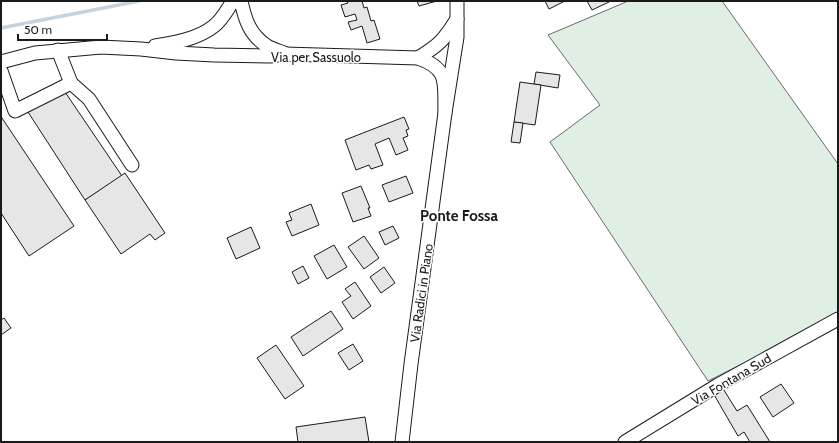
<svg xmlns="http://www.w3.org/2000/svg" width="839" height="443" viewBox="0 0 839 443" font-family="Cabin,sans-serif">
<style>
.green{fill:#e0efe3;stroke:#6a6a6a}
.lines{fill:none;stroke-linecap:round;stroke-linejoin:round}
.stream{stroke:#c6d2dc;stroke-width:3.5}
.building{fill:#e6e6e6;stroke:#1a1a1a}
.minor-casing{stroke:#1a1a1a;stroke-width:15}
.minor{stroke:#fff;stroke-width:13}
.labels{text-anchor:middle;stroke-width:3;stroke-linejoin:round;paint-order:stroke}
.street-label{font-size:13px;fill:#1a1a1a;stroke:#fff}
.quarter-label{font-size:15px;font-weight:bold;fill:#1a1a1a;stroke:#fff}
</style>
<rect width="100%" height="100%" fill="#fff"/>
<polygon class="green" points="625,1 722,1 838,164 838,316 708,381 550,142 600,105 548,35 626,2"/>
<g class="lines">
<polyline class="stream" points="1,28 139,1"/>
</g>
<g class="building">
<polygon points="347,1 362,1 364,8 367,7 371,21 374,20 380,39 367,43 362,26 351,30 348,22 357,20 355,14 345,17 341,5 348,3"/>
<polygon points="417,1 437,1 419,6"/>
<polygon points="545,1 565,1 549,9"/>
<polygon points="587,1 608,1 609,2 592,10"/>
<polygon points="536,72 560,75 558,88 534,84"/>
<polygon points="520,82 541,85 535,125 514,122"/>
<polygon points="63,89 122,176 85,200 28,112"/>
<polygon points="404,117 409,129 406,130 408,136 403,138 408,150 396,155 389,138 375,144 383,165 371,169 369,165 356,170 345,140"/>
<polygon points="2,118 74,226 29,256 1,213 1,119"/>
<polygon points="514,122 523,123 520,143 511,142"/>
<polygon points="125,173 165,233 155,240 150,234 121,254 85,200"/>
<polygon points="406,176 413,193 389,202 382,185"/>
<polygon points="361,186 370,208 368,208 371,216 353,222 342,193"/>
<polygon points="311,204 319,225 292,236 286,222 292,220 289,213"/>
<polygon points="393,226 399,238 385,245 379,232"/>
<polygon points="251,227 260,248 236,259 227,238"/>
<polygon points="364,236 379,258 364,269 348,247"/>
<polygon points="334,245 347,267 327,279 314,256"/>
<polygon points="303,266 309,278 298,284 292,272"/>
<polygon points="384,267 395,283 381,293 370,277"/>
<polygon points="355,282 371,306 353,319 342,302 351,296 345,289"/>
<polygon points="331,311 343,329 303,356 291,337"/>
<polygon points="4,318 11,328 1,335 1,320"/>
<polygon points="353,344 363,361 349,370 338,353"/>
<polygon points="276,345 304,386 285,399 257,358"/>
<polygon points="781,384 794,403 773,417 760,397"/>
<polygon points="722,387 737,411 747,405 770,442 750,442 744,432 738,436 713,393"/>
<polygon points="365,417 369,442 298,442 296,427"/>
</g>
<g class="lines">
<defs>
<g id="minor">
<path d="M241,1C245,20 250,35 267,46C272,49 279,51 284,53"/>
<path d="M155,46C174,43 198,39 214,26C222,20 227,10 233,1"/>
<polyline points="58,50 71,83 89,99 132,165"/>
<path d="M418,58C439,45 444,40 457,19"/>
<path d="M1,62L35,53L101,47L141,49L176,53L214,55L270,56L285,54L418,58C450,69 444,83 445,113"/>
<polyline points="1,71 15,111 71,83"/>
<polyline points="402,442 411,364 445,113 457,37 457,1"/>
<polyline points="625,442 718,385 838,319"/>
</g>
</defs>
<use href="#minor" class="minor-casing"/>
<use href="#minor" class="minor"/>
</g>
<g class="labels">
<g class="street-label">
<text x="316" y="62">Via per Sassuolo</text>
<text transform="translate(421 293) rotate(-82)" y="5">Via Radici in Piano</text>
<text transform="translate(731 379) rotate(-30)" y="5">Via Fontana Sud</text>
</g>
<g class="quarter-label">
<text x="459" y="221">Ponte Fossa</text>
</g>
</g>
<rect width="839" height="443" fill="none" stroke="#1a1a1a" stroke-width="4"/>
<path d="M18 34v6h89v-6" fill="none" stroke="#1a1a1a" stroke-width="2"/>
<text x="24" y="34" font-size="12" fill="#1a1a1a" stroke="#ffffff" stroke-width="3" paint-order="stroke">50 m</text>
</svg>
